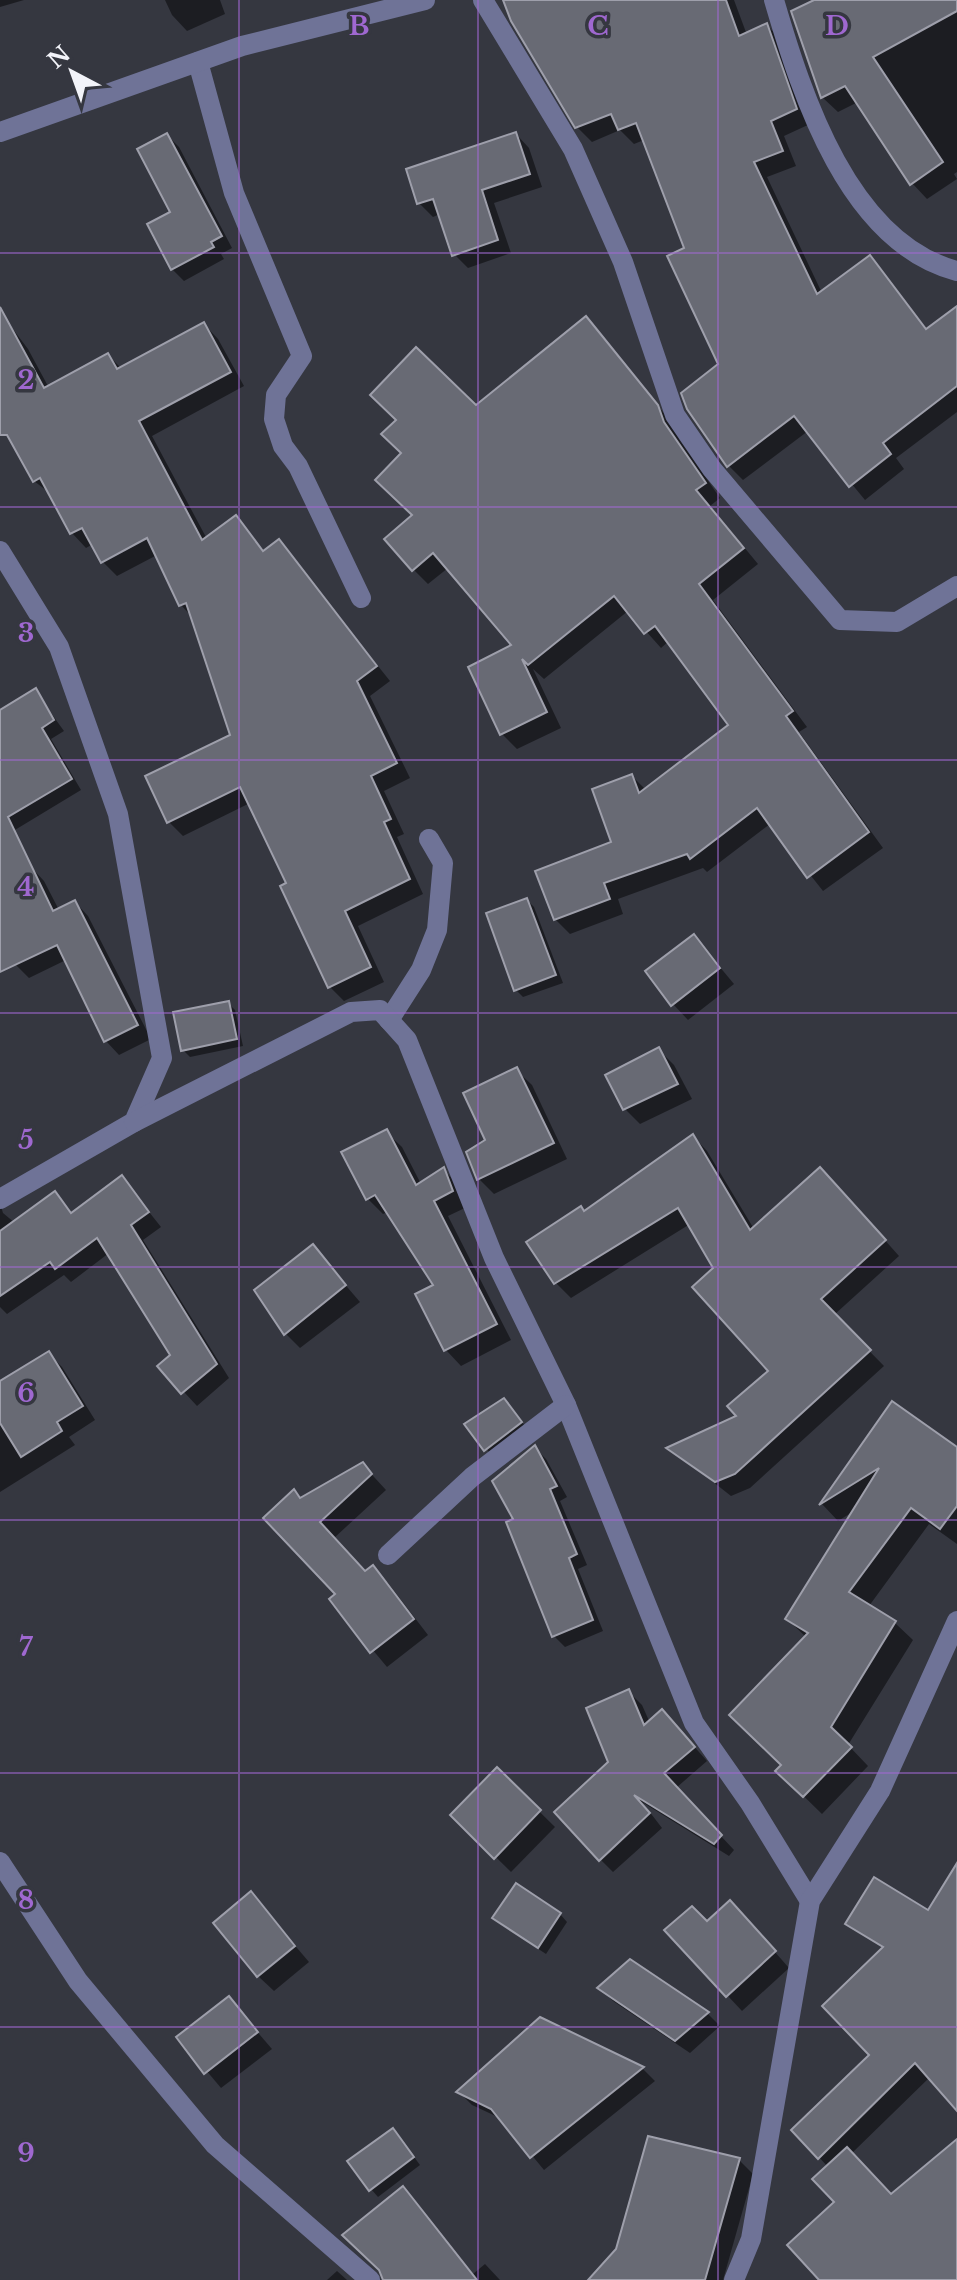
<svg xmlns="http://www.w3.org/2000/svg" width="957" height="2280" viewBox="0 0 957 2280" font-family="'Libre Baskerville',serif">
<style>
.shadow{fill:#0007}
.building{fill:#686a74;stroke:#9e9fab;stroke-width:2}
.lines{fill:none;stroke-linecap:round;stroke-linejoin:round}
.minor{stroke:#6f7397;stroke-width:20}
.grid{fill:none;stroke:#9f68d0;stroke-width:2;stroke-opacity:0.55}
.grid-label{font-size:26px;text-anchor:middle;font-weight:bold;fill:#9f68d0;stroke:#353740;stroke-width:7;stroke-linejoin:round;paint-order:stroke}
</style>
<rect width="100%" height="100%" fill="#353740"/>
<g class="shadow">
<polygon points="0,0 24,0 0,7"/>
<polygon points="165,0 220,0 225,14 187,31 172,15"/>
<polygon points="565,0 734,0 747,35 767,25 781,40 810,124 784,136 796,166 767,177 822,293 870,258 928,330 957,309 957,412 896,458 904,469 865,500 808,431 743,480 729,466 721,365 686,249 644,140 634,144 620,130 592,142 577,127"/>
<polygon points="818,0 957,0 957,172 954,174 957,179 927,199 912,183 858,102 838,112 822,97"/>
<polygon points="516,134 529,148 542,187 494,203 511,253 468,268 454,254 440,214 433,217 419,203"/>
<polygon points="167,135 179,147 232,248 221,254 224,259 184,281 172,269"/>
<polygon points="0,312 28,349 49,388 108,355 122,369 204,324 218,339 244,386 152,436 207,539 235,517 265,552 278,541 390,681 370,696 410,778 384,791 404,834 397,837 423,894 358,926 384,982 344,1001 330,987 289,884 250,803 183,836 169,822 233,736 193,618 181,605 157,555 117,576 103,562 93,544 86,548 72,533 51,494 34,481 0,418"/>
<polygon points="586,319 672,423 679,439 720,498 710,506 758,564 713,600 807,727 799,732 883,848 823,891 770,824 707,872 703,868 618,899 623,914 570,934 555,919 613,843 632,776 646,790 730,726 669,641 661,648 628,611 544,679 533,669 561,728 517,749 502,734 470,668 514,646 448,568 428,584 413,569 415,516 476,408"/>
<polygon points="35,691 64,731 51,739 81,790 0,839 0,712"/>
<polygon points="31,867 44,881 59,910 75,902 88,916 151,1039 119,1055 106,1041 66,960 29,978 15,964 0,933 0,883"/>
<polygon points="527,900 534,907 563,983 523,997 516,990"/>
<polygon points="694,936 734,984 688,1020 673,1004"/>
<polygon points="228,1003 235,1010 243,1046 190,1057 183,1050"/>
<polygon points="658,1049 674,1065 692,1099 640,1124 625,1109"/>
<polygon points="516,1070 532,1085 567,1159 494,1194 479,1179 487,1140"/>
<polygon points="386,1132 402,1147 421,1184 443,1169 458,1185 467,1207 448,1216 511,1340 461,1366 446,1350 418,1295 436,1286 388,1212 383,1214 368,1199 344,1153"/>
<polygon points="693,1136 707,1151 754,1229 835,1184 899,1256 834,1315 884,1366 750,1488 731,1496 670,1448 739,1417 771,1371 690,1224 571,1298 556,1283 585,1213"/>
<polygon points="122,1178 161,1227 143,1240 229,1378 197,1406 160,1366 172,1355 109,1253 71,1282 64,1275 7,1314 0,1307 0,1203 3,1213 15,1223 55,1194 73,1214"/>
<polygon points="312,1246 360,1302 300,1348 285,1333"/>
<polygon points="48,1353 62,1367 95,1420 69,1437 75,1445 0,1492 0,1383"/>
<polygon points="893,1404 957,1449 957,1544 929,1524 869,1606 895,1623 913,1640 848,1745 868,1766 822,1814 778,1771 784,1765 807,1638 787,1619 854,1511 838,1521 822,1504"/>
<polygon points="511,1408 528,1430 493,1457 467,1424"/>
<polygon points="535,1448 546,1459 567,1497 560,1501 587,1565 578,1569 603,1631 565,1647 554,1636 516,1520"/>
<polygon points="363,1465 386,1490 333,1539 365,1573 372,1568 388,1583 428,1635 387,1667 331,1600 338,1595 294,1491 302,1499"/>
<polygon points="629,1692 642,1705 650,1723 675,1725 707,1761 676,1788 734,1850 729,1856 642,1802 662,1828 613,1872 600,1859 611,1762"/>
<polygon points="497,1770 555,1827 511,1872 453,1815"/>
<polygon points="251,1894 309,1962 274,1991 258,1976"/>
<polygon points="560,1914 567,1922 546,1954 502,1925"/>
<polygon points="745,1918 789,1968 742,2011 727,1995 707,1924"/>
<polygon points="631,1962 708,2014 720,2026 690,2053 613,2001 600,1988"/>
<polygon points="229,1999 272,2049 221,2088 179,2038"/>
<polygon points="957,2013 957,2108 930,2077 851,2154 891,2196 957,2141 957,2280 821,2280 836,2202 828,2167 794,2130"/>
<polygon points="642,2068 655,2081 544,2170 502,2119 472,2105 459,2092"/>
<polygon points="400,2138 420,2165 378,2197 371,2189"/>
<polygon points="739,2160 753,2174 723,2280 591,2280"/>
<polygon points="403,2189 473,2274 485,2264 500,2280 384,2280"/>
<polygon points="337,2271 347,2280 327,2280"/>
</g>
<g class="building">
<polygon points="503,0 726,0 739,36 767,23 797,109 771,121 783,151 754,162 817,294 870,255 926,329 957,306 957,386 883,443 891,454 849,487 794,416 727,467 687,409 681,393 718,364 667,256 684,248 636,123 618,130 611,114 575,128 511,21"/>
<polygon points="814,0 957,0 957,11 873,57 943,162 910,185 845,86 821,98 791,11"/>
<polygon points="516,132 530,174 482,190 498,240 452,256 433,199 417,204 406,169"/>
<polygon points="167,133 222,236 211,242 214,247 171,270 147,224 170,212 137,149"/>
<polygon points="0,307 44,388 108,353 117,369 204,322 231,372 139,421 202,540 236,515 263,551 279,539 377,666 357,681 397,763 371,776 391,819 384,822 410,879 345,911 371,967 328,988 280,886 286,883 240,787 167,823 145,776 230,735 186,603 179,606 147,538 101,563 82,528 70,534 40,478 33,482 7,435 0,435"/>
<polygon points="586,316 658,405 664,422 706,483 696,490 744,548 699,584 793,711 786,716 869,832 807,878 757,808 690,859 687,854 604,883 610,899 554,920 535,871 611,842 592,789 632,774 639,793 728,725 655,626 644,634 614,596 528,665 522,659 547,712 500,735 468,667 511,645 433,553 412,571 384,539 412,515 375,480 401,453 381,434 396,420 370,395 416,347 476,405"/>
<polygon points="36,688 54,720 42,728 72,779 8,817 53,911 75,900 138,1025 104,1042 57,945 0,972 0,710"/>
<polygon points="527,898 556,975 514,991 486,913"/>
<polygon points="694,934 720,968 671,1006 645,971"/>
<polygon points="229,1001 237,1039 181,1051 173,1012"/>
<polygon points="659,1047 678,1084 623,1110 605,1075"/>
<polygon points="517,1067 554,1143 477,1180 466,1152 485,1140 463,1093"/>
<polygon points="387,1129 416,1185 444,1167 453,1191 434,1201 497,1324 444,1351 415,1294 433,1285 375,1195 366,1200 341,1152"/>
<polygon points="693,1134 750,1230 820,1167 886,1240 821,1299 871,1350 735,1474 715,1482 666,1448 736,1416 727,1406 768,1371 692,1287 713,1268 678,1208 554,1284 526,1242 581,1206 584,1211"/>
<polygon points="122,1175 149,1212 131,1225 217,1364 181,1394 157,1366 170,1355 97,1238 55,1269 50,1262 0,1296 0,1231 55,1191 71,1213"/>
<polygon points="313,1244 346,1285 284,1335 254,1290"/>
<polygon points="49,1351 83,1406 57,1422 62,1431 21,1457 0,1423 0,1381"/>
<polygon points="504,1398 522,1422 484,1451 464,1424"/>
<polygon points="892,1401 957,1447 957,1506 940,1529 911,1508 849,1592 896,1621 831,1727 852,1747 803,1797 775,1771 781,1765 729,1715 808,1633 785,1619 879,1468 819,1505"/>
<polygon points="535,1445 557,1486 550,1489 577,1554 569,1558 593,1620 552,1637 506,1522 513,1519 492,1481"/>
<polygon points="363,1462 372,1474 320,1522 365,1571 373,1565 414,1619 370,1653 329,1599 335,1594 263,1518 294,1489 300,1498"/>
<polygon points="629,1689 644,1725 662,1709 695,1747 664,1773 722,1835 714,1844 634,1795 650,1813 599,1861 554,1812 608,1762 586,1708"/>
<polygon points="497,1767 541,1810 494,1859 450,1815"/>
<polygon points="957,1863 957,2111 915,2063 818,2159 791,2130 869,2055 822,2006 883,1947 845,1924 874,1877 928,1910"/>
<polygon points="516,1883 561,1913 538,1948 492,1918"/>
<polygon points="251,1891 295,1946 257,1977 213,1923"/>
<polygon points="730,1900 776,1951 726,1997 664,1930 692,1906 707,1921"/>
<polygon points="630,1959 709,2012 675,2041 597,1988"/>
<polygon points="229,1996 258,2032 204,2074 176,2037"/>
<polygon points="540,2017 644,2067 530,2158 491,2109 456,2092"/>
<polygon points="393,2128 414,2157 369,2191 347,2161"/>
<polygon points="648,2136 740,2158 705,2280 588,2280 616,2249"/>
<polygon points="957,2139 957,2280 819,2280 787,2245 834,2202 812,2179 847,2147 891,2194"/>
<polygon points="403,2186 477,2280 383,2280 379,2270 342,2235"/>
</g>
<g class="lines">
<g class="minor">
<polyline points="483,0 573,149 623,262 675,415 712,469 840,620 897,622 957,586"/>
<path d="M774,0C802,96 849,243 957,271"/>
<polyline points="198,62 234,193 302,356 276,395 274,419 283,446 298,466 361,598"/>
<polyline points="0,132 242,46 425,0"/>
<polyline points="0,551 59,647 118,814 162,1058 134,1122 0,1199"/>
<polyline points="389,1020 421,970 437,930 443,863 429,839"/>
<polyline points="134,1122 351,1012 380,1010 407,1040 494,1258 566,1405 694,1723 750,1803 810,1901"/>
<polyline points="388,1555 472,1477 566,1405"/>
<polyline points="0,1862 78,1981 215,2145 370,2280"/>
<polyline points="734,2280 751,2239 810,1901 880,1791 957,1621"/>
</g>
</g>
<path class="grid" d="M239,0V2280M478,0V2280M718,0V2280M0,253H957M0,507H957M0,760H957M0,1013H957M0,1267H957M0,1520H957M0,1773H957M0,2027H957"/>
<g class="grid-label">
<text x="359" y="35">B</text>
<text x="598" y="35">C</text>
<text x="837" y="35">D</text>
<text x="26" y="389">2</text>
<text x="26" y="642">3</text>
<text x="26" y="896">4</text>
<text x="26" y="1149">5</text>
<text x="26" y="1402">6</text>
<text x="26" y="1656">7</text>
<text x="26" y="1909">8</text>
<text x="26" y="2162">9</text>
</g>
<g transform="translate(72 72) rotate(319)" stroke="#353740" stroke-width="6" paint-order="stroke">
<path d="M0-6L14 30L0 20L-14 30Z" fill="#f2f3f9"/>
<text y="-12" font-size="22" font-weight="bold" text-anchor="middle" fill="#f2f3f9">N</text>
</g>
</svg>
